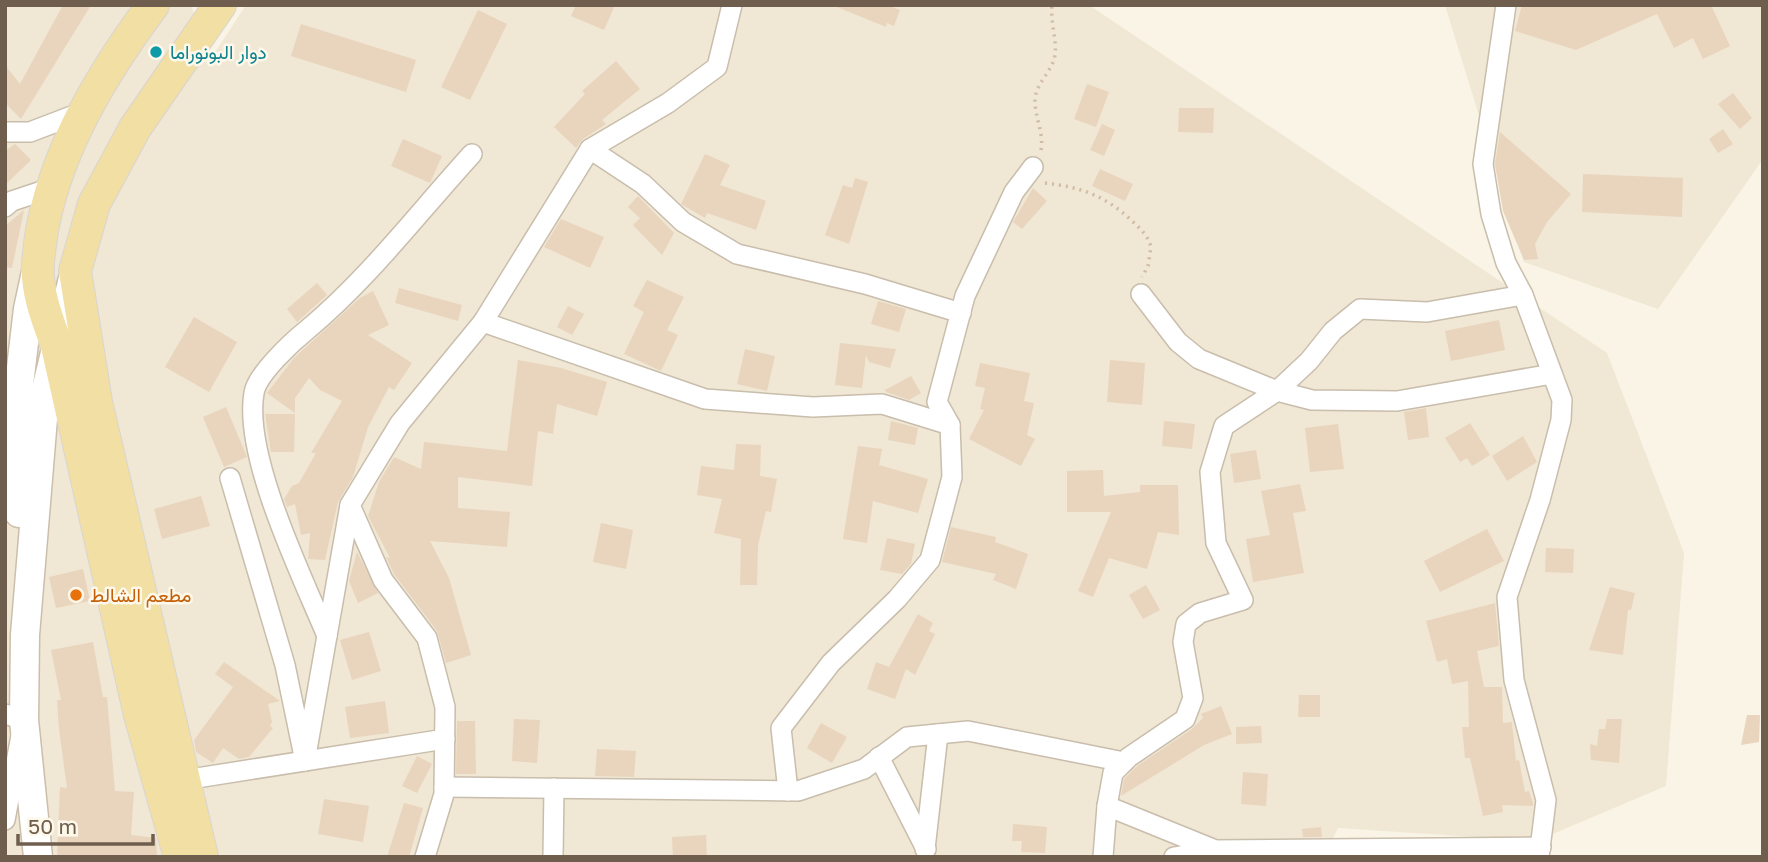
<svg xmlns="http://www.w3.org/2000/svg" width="1768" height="862" viewBox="0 0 1768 862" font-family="'Golos Text',Vazirmatn,sans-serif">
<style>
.residential{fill:#f0e7d4}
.building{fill:#e9d5be}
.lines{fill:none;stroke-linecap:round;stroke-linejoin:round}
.minor-casing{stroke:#c9bdac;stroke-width:22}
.secondary-casing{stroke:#ccbeab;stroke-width:31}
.primary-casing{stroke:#dad5d1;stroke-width:34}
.path{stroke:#d0bba3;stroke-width:3.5;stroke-dasharray:2 5;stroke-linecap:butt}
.minor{stroke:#fff;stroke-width:19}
.secondary{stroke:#fff;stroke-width:28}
.primary{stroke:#f1dfa4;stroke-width:32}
.culture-dot{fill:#0f9aa8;stroke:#fdf8ea;stroke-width:2.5}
.food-dot{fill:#e8710a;stroke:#fdf8ea;stroke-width:2.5}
.labels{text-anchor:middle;stroke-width:5;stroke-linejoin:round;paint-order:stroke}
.culture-label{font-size:19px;fill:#0d838f;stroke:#fdf8ea;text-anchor:start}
.food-label{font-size:19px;fill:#c56008;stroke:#fdf8ea;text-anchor:start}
</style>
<rect width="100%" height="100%" fill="#f9f4e5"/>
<g class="residential">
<polygon points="5,5 191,5 210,60 246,5 1089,5 1607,353 1684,553 1666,786 1536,841 1338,828 1324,857 5,857"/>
<polygon points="1445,5 1763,5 1763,159 1658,309 1524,262"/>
</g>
<g class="building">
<polygon points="63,5 91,5 21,119 5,103 5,65 20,84"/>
<polygon points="576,5 615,5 604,30 571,16"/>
<polygon points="832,5 887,5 900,10 894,26 887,23 886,27"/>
<polygon points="1522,5 1711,5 1730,46 1703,59 1693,38 1674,48 1657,14 1576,50 1515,31"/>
<polygon points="478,10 507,24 470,100 441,87"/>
<polygon points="301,24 416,60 406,92 291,56"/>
<polygon points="616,61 640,89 602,120 606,124 583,139 576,148 554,127 585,94 582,91"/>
<polygon points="1087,84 1109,92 1096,127 1074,119"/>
<polygon points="1733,93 1752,118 1740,129 1718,104"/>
<polygon points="1179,108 1214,108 1213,133 1178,132"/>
<polygon points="1102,124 1115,130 1104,156 1090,150"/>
<polygon points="1723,129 1733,144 1718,153 1709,139"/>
<polygon points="1500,132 1571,194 1547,222 1535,244 1538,259 1524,260 1503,211 1495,164"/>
<polygon points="403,139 442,156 430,183 391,166"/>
<polygon points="15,144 31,160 5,185 5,151"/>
<polygon points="705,154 730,165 720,185 766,201 756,230 707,213 705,218 681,204"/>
<polygon points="1100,169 1133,184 1125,201 1092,186"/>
<polygon points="1583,174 1683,178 1682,217 1582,212"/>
<polygon points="855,178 868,182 849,244 825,235 843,185 852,188"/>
<polygon points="1033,188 1047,201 1022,229 1013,222"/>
<polygon points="638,196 674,233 662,255 633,225 640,218 628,207"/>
<polygon points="24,210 12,268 5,267 5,226"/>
<polygon points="561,219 604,237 590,268 544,247"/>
<polygon points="647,280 684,297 667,330 678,335 661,371 624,354 644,312 633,306"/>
<polygon points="317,283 327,295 297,322 287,309"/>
<polygon points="399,288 462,305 458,321 395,303"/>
<polygon points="373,291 389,325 368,335 412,363 394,390 389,387 368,427 353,477 338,502 325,560 308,559 310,533 301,535 295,504 287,507 284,499 292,486 299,483 316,453 311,453 342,401 320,390 309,378 295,398 295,413 267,393 294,358 360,298"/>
<polygon points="878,301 906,309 899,332 871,324"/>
<polygon points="568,306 584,314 572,335 557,327"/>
<polygon points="194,317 237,342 209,392 165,367"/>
<polygon points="1499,320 1505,350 1451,361 1445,331"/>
<polygon points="840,343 860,345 896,349 890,368 869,362 866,355 862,388 835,385"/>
<polygon points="745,349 775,356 767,391 737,384"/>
<polygon points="518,360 561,368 607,382 597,416 557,404 553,434 538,431 532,486 458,477 458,508 510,512 507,547 430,541 449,578 471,655 446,663 437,631 394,574 386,557 390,558 368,516 379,482 394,457 421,469 424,442 507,451"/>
<polygon points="1110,360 1145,363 1142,405 1107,402"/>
<polygon points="980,363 1030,373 1024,401 1034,403 1027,435 1035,439 1021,466 969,439 984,410 980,409 985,388 975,386"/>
<polygon points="911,376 921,393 909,400 886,392 885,390"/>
<polygon points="226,407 247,457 224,467 203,417"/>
<polygon points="1426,408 1429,437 1408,440 1404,412"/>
<polygon points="265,414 295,414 294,452 271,452"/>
<polygon points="891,421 918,428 915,445 888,440"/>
<polygon points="1164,421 1195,424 1192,449 1162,446"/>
<polygon points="1470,423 1490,455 1472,466 1467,458 1460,462 1445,438"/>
<polygon points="1338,424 1344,469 1310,472 1305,428"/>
<polygon points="1523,436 1537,462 1507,481 1492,456"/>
<polygon points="736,444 761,445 760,476 777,479 771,512 766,511 758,545 757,585 740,585 741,539 714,533 722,499 697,495 701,466 734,470"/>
<polygon points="858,446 882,449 879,465 928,479 918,513 873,501 867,543 843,539"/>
<polygon points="1256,450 1261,479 1234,483 1230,454"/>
<polygon points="1103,470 1104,496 1140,492 1140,485 1178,485 1179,535 1158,532 1147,569 1109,558 1093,597 1078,591 1111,512 1067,512 1067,471"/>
<polygon points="1300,484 1306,511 1293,513 1304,573 1253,582 1246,539 1270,535 1261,491"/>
<polygon points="201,496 210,526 162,539 154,509"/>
<polygon points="601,523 633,530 626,569 593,562"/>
<polygon points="951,527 996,537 995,542 1028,554 1016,589 993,580 996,574 942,562"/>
<polygon points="1487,529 1504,561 1440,592 1424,561"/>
<polygon points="887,538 915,544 911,564 902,574 880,570"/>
<polygon points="1546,548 1574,549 1573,573 1545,572"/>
<polygon points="357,552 378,593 358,603 349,581"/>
<polygon points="83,569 90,601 56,608 49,577"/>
<polygon points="1146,585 1160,610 1143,619 1129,595"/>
<polygon points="1610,587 1635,593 1631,610 1628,610 1623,655 1589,650"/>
<polygon points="1495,603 1499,646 1477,651 1484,687 1502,687 1503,723 1512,722 1516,761 1519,760 1525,792 1529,791 1533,803 1533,806 1502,805 1503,812 1483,816 1470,758 1465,758 1462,727 1469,727 1468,681 1452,684 1447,659 1437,662 1426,621"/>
<polygon points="918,614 933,623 929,631 935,634 915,675 906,669 895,699 867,689 876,662 889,667"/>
<polygon points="369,632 381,671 352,680 340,640"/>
<polygon points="93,642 103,697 107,697 115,791 134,792 131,835 156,838 157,857 57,857 60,787 67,788 59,729 57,700 61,700 51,650"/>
<polygon points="224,662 280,701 268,704 272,722 270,726 273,728 249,757 239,759 223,748 213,763 196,752 194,740 233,687 215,674"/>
<polygon points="1299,695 1320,695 1320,717 1298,717"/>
<polygon points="385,701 389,733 350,738 345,707"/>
<polygon points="1221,706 1232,734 1204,745 1121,796 1124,779 1137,766 1192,729 1203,718 1201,714"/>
<polygon points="1747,715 1760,715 1759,742 1741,745"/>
<polygon points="514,719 540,720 537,763 512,761"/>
<polygon points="1607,719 1622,719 1619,763 1591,760 1590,744 1597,746 1599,729 1605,729"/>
<polygon points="457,721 475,721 476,774 456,774"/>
<polygon points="821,723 847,737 832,763 807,748"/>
<polygon points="1261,726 1262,743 1236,744 1236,727"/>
<polygon points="597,749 636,751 634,777 595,776"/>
<polygon points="417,756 432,764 417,793 402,786"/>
<polygon points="1243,772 1268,774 1266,806 1241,804"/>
<polygon points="324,799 369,806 363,842 318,834"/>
<polygon points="404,803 423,808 409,857 387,857"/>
<polygon points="1013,824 1047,827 1045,853 1021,852 1022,841 1012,841"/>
<polygon points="1321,827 1322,837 1303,837 1302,829"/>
<polygon points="706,835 707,857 673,857 672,837"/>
</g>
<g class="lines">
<defs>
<g id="minor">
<polyline points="1506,5 1483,164 1491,214 1506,263 1523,295 1562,400 1561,420 1540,500 1507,597 1514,680 1546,800 1539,857"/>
<polyline points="5,132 30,132 85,111"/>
<polyline points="590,149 643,184 683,222 737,254 865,284 961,313"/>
<polyline points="5,207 12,201 51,188"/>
<polyline points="1141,294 1178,342 1199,359 1277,391 1312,400 1397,401 1552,374"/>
<polyline points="483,322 705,399 813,407 882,404 950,425"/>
<polyline points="230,478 285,665 305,761 350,505"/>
<path d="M327,636C302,576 243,456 254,393C257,374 293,341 308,329C369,278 419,212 472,154"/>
<polyline points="5,714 24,720 5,820"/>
<polyline points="879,757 926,849"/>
<polyline points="184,780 445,739"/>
<polyline points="444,787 798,791 864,769 907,737 968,731 1124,762"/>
<polyline points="788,791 781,728 831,663 897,599 930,560 952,477 950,425 937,402 965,296 1014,192 1033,167"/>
<polyline points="1107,806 1213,849"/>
<polyline points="925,849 938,734"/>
<polyline points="425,857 444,794 445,707 427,638 383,580 350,505 400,423 483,322 590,149 668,103 717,67 732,5"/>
<polyline points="553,857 554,788"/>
<polyline points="1103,857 1107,806 1113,773 1129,757 1185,719 1193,698 1183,642 1186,624 1200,613 1243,600 1216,543 1210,472 1224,426 1277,391 1309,361 1333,331 1360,309 1427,312 1523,295"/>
<polyline points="1174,857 1214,850 1541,847"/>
</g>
<g id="secondary">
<polyline points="19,513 16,410 28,309 36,272"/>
<polyline points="38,857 24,720 25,635 45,394 74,274"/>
</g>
<g id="primary">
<path d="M153,5C97,80 44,169 38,264C36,292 48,321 57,346L140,715L180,857"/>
<polyline points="202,857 96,402 75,271 94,204 135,128 220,5"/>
</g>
</defs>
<use href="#minor" class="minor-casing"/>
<use href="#secondary" class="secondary-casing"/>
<use href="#primary" class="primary-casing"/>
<g class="path">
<path d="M1041,150C1044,133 1035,118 1035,101C1035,83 1052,73 1055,55C1057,39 1050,22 1052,5"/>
<path d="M1045,183C1081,187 1106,196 1132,221C1141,229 1148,236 1151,247L1148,266L1142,277"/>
</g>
<use href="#minor" class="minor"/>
<use href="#secondary" class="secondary"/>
<use href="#primary" class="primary"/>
</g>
<circle class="culture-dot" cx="156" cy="52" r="7"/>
<circle class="food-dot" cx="76" cy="595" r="7"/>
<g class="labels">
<g class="culture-label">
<text x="170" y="59">دوار البونوراما</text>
</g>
<g class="food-label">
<text x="90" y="602">مطعم الشالط</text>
</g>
</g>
<rect width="1768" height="862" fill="none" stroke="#6f5e4d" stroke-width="14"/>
<path d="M18 834v10h135v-10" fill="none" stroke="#6f5e4d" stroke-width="3.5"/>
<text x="28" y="834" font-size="21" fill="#6f5e4d" stroke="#fdf8ea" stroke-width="5" paint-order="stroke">50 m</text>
</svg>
